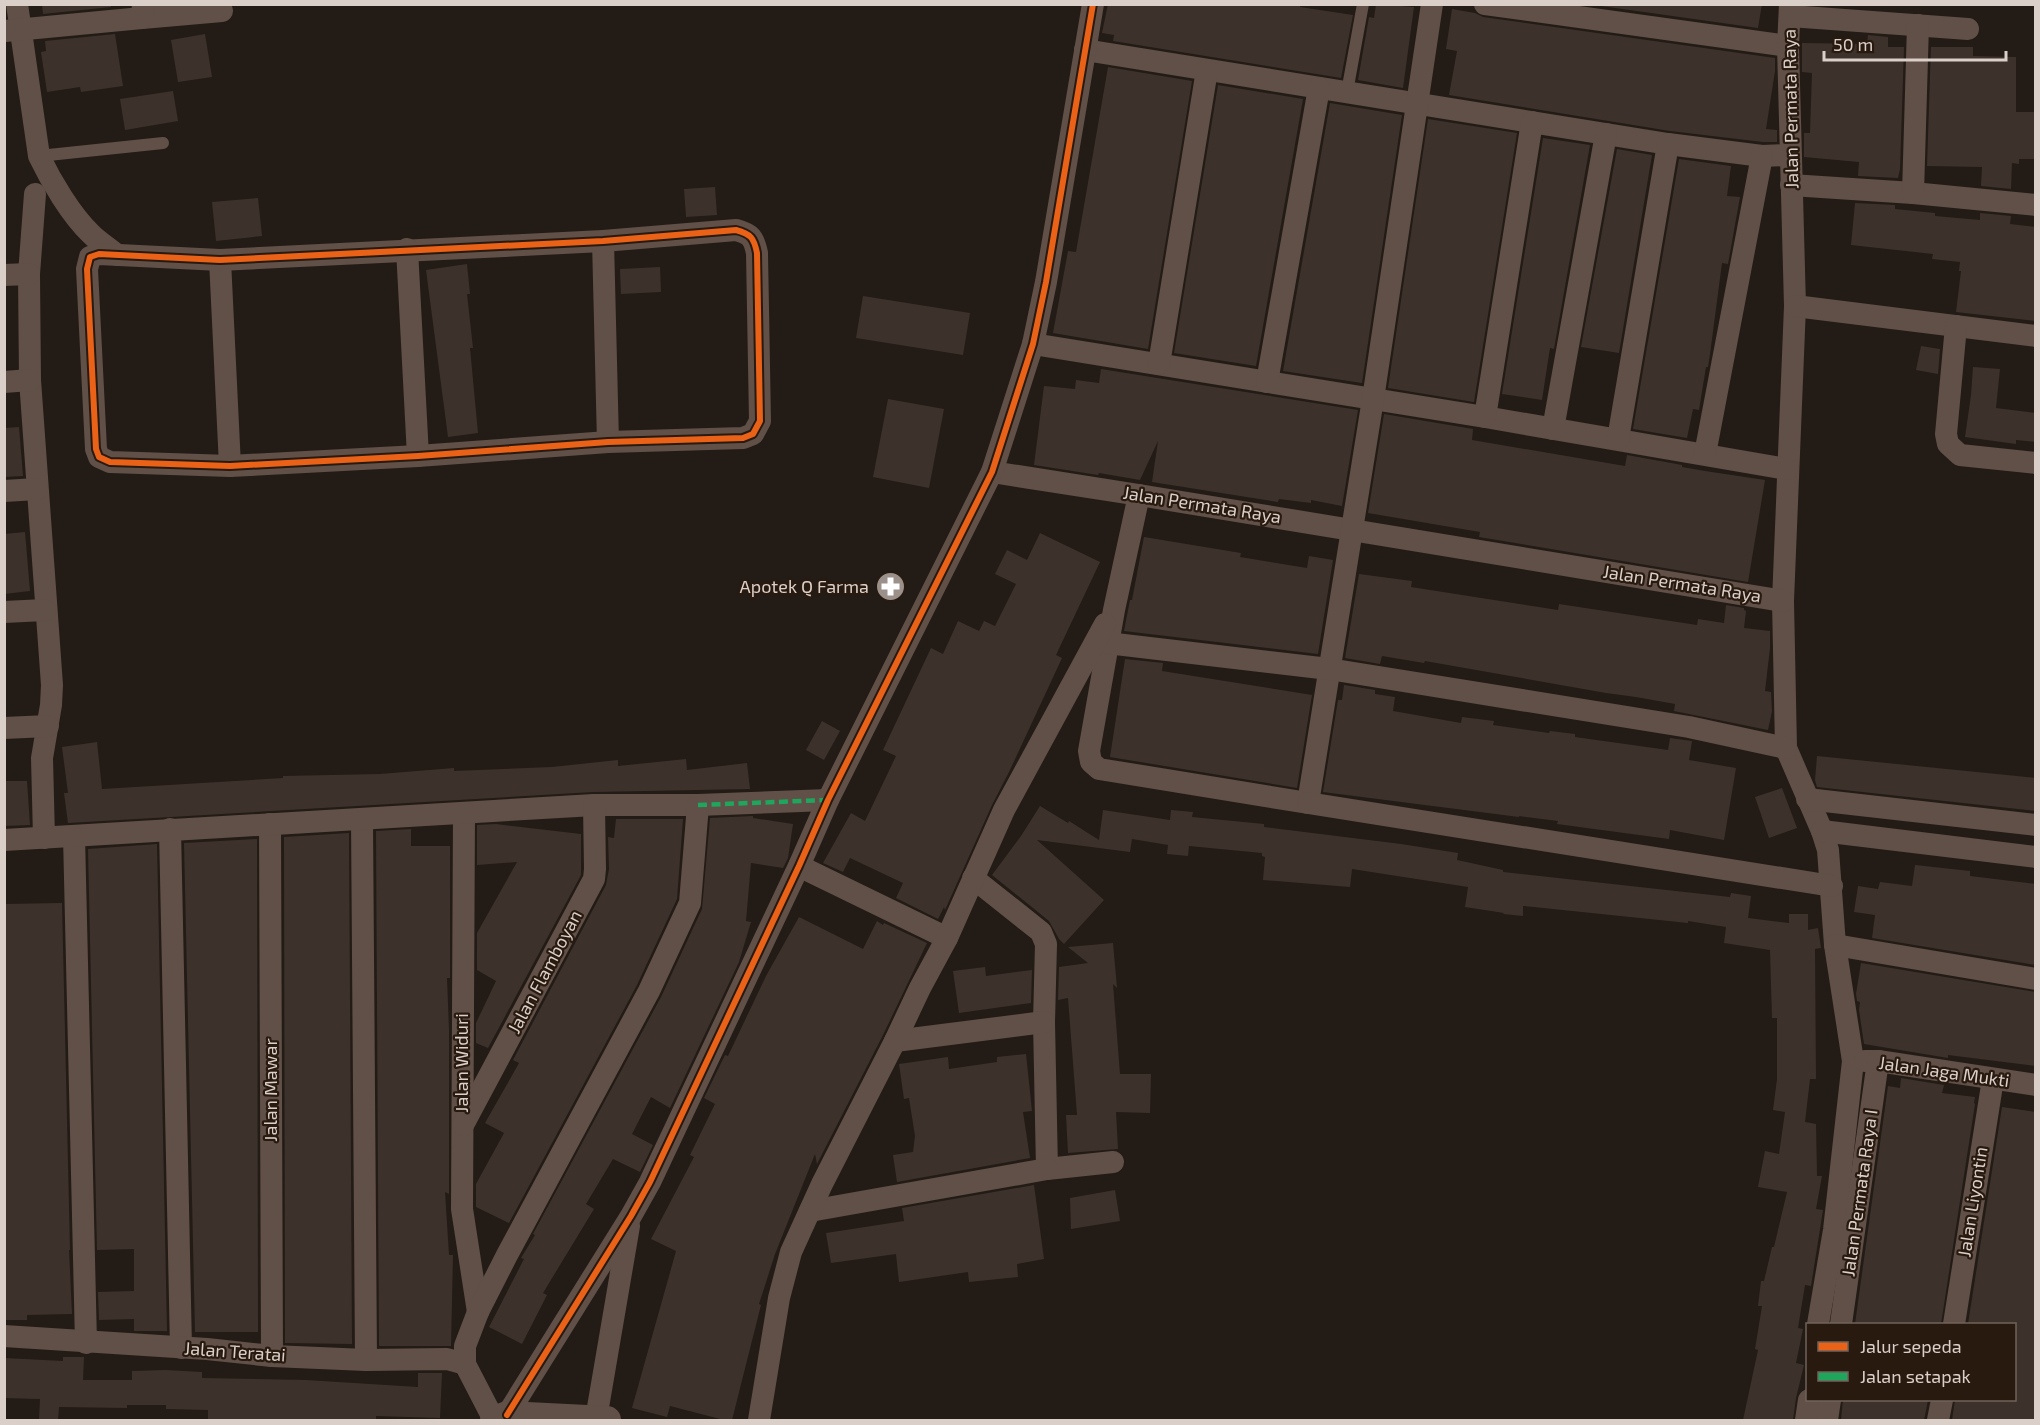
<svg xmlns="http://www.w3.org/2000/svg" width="2040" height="1425" viewBox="0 0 2040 1425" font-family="'Exo 2',sans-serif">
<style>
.building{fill:#3d322b}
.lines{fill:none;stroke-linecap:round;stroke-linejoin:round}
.service{stroke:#605047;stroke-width:12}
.minor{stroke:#605047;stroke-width:22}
.tertiary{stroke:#605047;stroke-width:28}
.quiet{stroke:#20a55d;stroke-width:4.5;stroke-dasharray:9 4.5;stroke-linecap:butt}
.cycleway-casing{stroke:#291a10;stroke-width:10}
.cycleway{stroke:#ea6118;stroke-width:6}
.labels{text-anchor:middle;stroke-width:4.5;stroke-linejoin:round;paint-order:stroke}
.street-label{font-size:18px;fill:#dbd0c9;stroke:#291a10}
.poi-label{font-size:18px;fill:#dbd0c9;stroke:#291a10;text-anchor:end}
</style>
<rect width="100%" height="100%" fill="#231b16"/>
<g class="building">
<polygon points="42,4 110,4 111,7 43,14"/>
<polygon points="1108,4 1300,4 1300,7 1353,15 1341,78 1113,41 1114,35 1102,33"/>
<polygon points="1376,4 1414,7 1403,88 1358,80 1369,17 1374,18"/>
<polygon points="1587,4 1762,4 1758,28"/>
<polygon points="1452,9 1475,13 1483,17 1775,58 1775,71 1766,129 1777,130 1777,142 1763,142 1670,131 1449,95 1457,51 1446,49"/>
<polygon points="115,34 123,86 81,92 80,87 47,92 41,52 46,51 45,41"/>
<polygon points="205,34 212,77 178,82 171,40"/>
<polygon points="1868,35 1888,37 1888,47 1904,47 1900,169 1898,178 1858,176 1859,162 1804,157 1804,133 1810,133 1812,73 1802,72 1802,43 1867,44"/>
<polygon points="1931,47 1973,47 1973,56 2016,57 2016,112 2036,112 2036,159 2019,159 2019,164 2012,163 2011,189 1981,186 1982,167 1927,166"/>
<polygon points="1108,67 1192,81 1148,349 1053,333 1068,251 1076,252"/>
<polygon points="1218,85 1303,99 1256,366 1174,353"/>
<polygon points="173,91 178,121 125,130 120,99"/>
<polygon points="1330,103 1402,115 1362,383 1283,371"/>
<polygon points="1428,119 1517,133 1474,402 1388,388"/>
<polygon points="1543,138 1590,145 1554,349 1550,348 1542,400 1502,394"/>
<polygon points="1617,149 1652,155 1619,353 1581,347"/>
<polygon points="1679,159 1731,166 1727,196 1740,197 1728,264 1722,263 1710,354 1708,367 1706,367 1699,410 1693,409 1687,438 1633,429"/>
<polygon points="715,187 717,215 686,217 684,189"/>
<polygon points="258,198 262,236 216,241 212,202"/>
<polygon points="1855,203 1895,205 1895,209 1935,213 1935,216 1980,220 1980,213 2011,216 2010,224 2036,227 2036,321 1956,312 1961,271 1959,271 1960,262 1932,259 1933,254 1851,245"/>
<polygon points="467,264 470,294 467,294 473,348 470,348 478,433 448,437 426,270"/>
<polygon points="660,267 661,292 621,294 620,269"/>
<polygon points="863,296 970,313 963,355 856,338"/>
<polygon points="1921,346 1940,349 1938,374 1916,370"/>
<polygon points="1973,367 2000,369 1996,408 2036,413 2036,442 2016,440 2016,444 1965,437 1971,395"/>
<polygon points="1101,369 1358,410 1342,506 1311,500 1311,503 1279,499 1278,502 1152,482 1158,441 1140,480 1099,473 1098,475 1034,465 1044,386 1075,389 1076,380 1099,383"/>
<polygon points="888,399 944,409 929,488 873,477"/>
<polygon points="1384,414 1473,429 1472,440 1625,466 1627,455 1682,465 1682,467 1705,471 1765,480 1748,582 1479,537 1480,532 1368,513"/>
<polygon points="19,427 23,476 4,477 4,428"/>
<polygon points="25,532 30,591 4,594 4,534"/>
<polygon points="1040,533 1100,562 1056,655 1062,658 1009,772 992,805 945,910 944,907 938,919 896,898 903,883 850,858 843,872 823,863 851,813 865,821 896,756 883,750 931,648 943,654 958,621 979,631 984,621 995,626 1016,584 995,574 1007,550 1027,560"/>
<polygon points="1144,537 1241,553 1240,557 1307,568 1309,556 1333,560 1318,654 1124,631 1130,600 1132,600"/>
<polygon points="1359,574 1412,581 1411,587 1558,610 1559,604 1697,625 1698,619 1724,623 1726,605 1744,608 1744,610 1746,611 1744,628 1770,631 1770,648 1765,691 1771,692 1772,711 1768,730 1674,711 1675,704 1636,697 1606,693 1425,661 1424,663 1382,656 1380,664 1345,658"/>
<polygon points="1125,659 1163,663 1162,671 1312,695 1297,788 1110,757"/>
<polygon points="1344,685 1375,690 1375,694 1395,697 1393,711 1461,723 1462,717 1494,721 1493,725 1549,733 1550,731 1575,734 1575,737 1668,750 1670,738 1692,741 1689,760 1736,768 1724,840 1670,830 1669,839 1557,824 1558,821 1519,816 1519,817 1323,792 1338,700 1342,700"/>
<polygon points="822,721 840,731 824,760 806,750"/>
<polygon points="97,742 102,789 283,778 283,776 380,774 454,768 454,771 552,767 618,760 618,766 686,759 687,770 747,763 750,789 593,792 68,823 64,793 68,793 62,747"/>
<polygon points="1817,756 2036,778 2036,811 1817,787 1815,780"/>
<polygon points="4,781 27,781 30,825 4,826"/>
<polygon points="1782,788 1797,828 1769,838 1755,797"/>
<polygon points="1040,806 1068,823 1069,821 1099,840 1103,810 1170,820 1171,810 1193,812 1192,817 1264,824 1264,827 1401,844 1458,853 1457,860 1503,870 1503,872 1730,897 1731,893 1751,896 1748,918 1789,923 1789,914 1808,914 1808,930 1818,928 1821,948 1815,949 1816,1079 1810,1079 1805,1122 1816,1124 1817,1176 1822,1176 1816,1209 1823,1210 1811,1286 1805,1285 1798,1328 1803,1329 1796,1363 1804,1365 1796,1398 1793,1420 1743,1420 1758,1350 1755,1349 1762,1306 1758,1306 1761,1281 1764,1281 1772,1247 1774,1247 1787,1192 1758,1187 1765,1151 1779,1154 1785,1112 1773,1110 1777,1079 1777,1018 1772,1018 1770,950 1724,943 1726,927 1688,921 1688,923 1523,906 1523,916 1503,914 1504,913 1465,907 1468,887 1352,869 1350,887 1263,880 1265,857 1262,856 1262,853 1189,846 1188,856 1167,854 1168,845 1132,839 1130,852 1037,840 1104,900 1064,944 1059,939 1049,921 992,875 1021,836"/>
<polygon points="753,816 753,818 793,824 788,858 783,868 751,863 746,921 751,922 739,962 670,1108 651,1097 632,1134 653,1145 640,1172 613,1159 586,1204 594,1209 543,1293 547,1295 522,1344 489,1327 524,1259 521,1258 535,1235 533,1234 661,997 702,909 710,818"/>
<polygon points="616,819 683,819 677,899 637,985 509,1223 476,1207 476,1184 504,1133 485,1123 519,1063 513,1060 606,885 609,869 608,837 614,838"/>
<polygon points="496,824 581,834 581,875 488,1048 476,1043 476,1023 496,981 477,970 477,933 517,862 477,865 477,825"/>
<polygon points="411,829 411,846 450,846 450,978 447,978 449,1030 449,1194 445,1192 449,1255 453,1255 451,1346 379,1346 376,831"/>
<polygon points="349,833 352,1344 285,1343 284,837"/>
<polygon points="257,839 258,1332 195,1332 184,843"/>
<polygon points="157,844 167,1331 134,1331 134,1319 99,1320 98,1292 134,1291 134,1249 97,1250 88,849"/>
<polygon points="1915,865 1970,871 1970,876 2036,884 2036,965 1872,938 1875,915 1854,912 1858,886 1878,889 1880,882 1912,886"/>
<polygon points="62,903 70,1250 69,1250 72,1314 27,1315 27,1320 4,1320 4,904"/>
<polygon points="799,917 863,949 877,921 883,925 884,923 927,943 883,1035 817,1164 815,1154 775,1254 759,1304 761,1305 732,1420 724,1420 670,1406 667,1417 632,1408 676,1251 651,1239 694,1157 690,1155 715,1104 704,1098 725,1055 728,1056 766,976"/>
<polygon points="1113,943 1117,988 1113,984 1120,1074 1151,1074 1150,1113 1116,1112 1118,1149 1068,1153 1066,1115 1077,1115 1068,998 1058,1000 1059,967 1088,963 1068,947"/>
<polygon points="1861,963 2036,992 2036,1066 1948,1055 1948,1058 1864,1044 1859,1010 1860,1002 1857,1001 1856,994"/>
<polygon points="985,967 986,976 1032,970 1031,1003 959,1013 953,971"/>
<polygon points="1026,1054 1032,1111 1023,1112 1030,1158 897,1182 893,1155 913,1152 915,1136 909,1098 904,1099 899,1064 948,1057 949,1069 997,1062 997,1057"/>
<polygon points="1901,1078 1944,1085 1942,1093 1975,1097 1974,1103 1975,1104 1941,1324 1855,1324 1888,1086 1900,1088"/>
<polygon points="2002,1107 2036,1112 2036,1420 1952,1420 1955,1400 2014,1400 2014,1324 1968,1324"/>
<polygon points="1034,1185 1044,1259 1017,1264 1018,1277 969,1282 968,1272 899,1282 896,1254 831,1263 826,1233 904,1221 902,1208"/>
<polygon points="1115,1190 1120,1221 1071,1229 1070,1198"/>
<polygon points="63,1357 84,1357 83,1380 132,1380 132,1371 166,1370 202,1372 202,1378 306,1380 418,1387 418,1373 442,1373 440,1418 376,1416 376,1420 208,1420 208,1410 166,1409 166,1405 127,1405 127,1408 59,1407 58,1420 39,1420 40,1399 4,1398 4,1358 63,1361"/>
<polygon points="1843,1400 1928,1400 1924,1420 1841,1420"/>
</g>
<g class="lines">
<g class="service">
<polyline points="1347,92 1363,4"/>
<polyline points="39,156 163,143"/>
</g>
<g class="minor">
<path d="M17,4L39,156C51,181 71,215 91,234C99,242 109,248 117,255"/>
<polyline points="1485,4 1788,46"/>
<polyline points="1790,4 1788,46 1795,306 1783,601 1786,748 1822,831 1828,850 1835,945 1853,1061 1834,1230 1818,1324"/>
<polyline points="1790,16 1968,29"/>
<polyline points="142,18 222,11"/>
<polyline points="5,31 142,18 143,4"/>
<polyline points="1085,50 1668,144 1762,156 1790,155"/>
<polyline points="1791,185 1913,193 2036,205"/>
<polyline points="1913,193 1918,25"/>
<polyline points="35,194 29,274 30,380 52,685 51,705 42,758 44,838"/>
<path d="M736,230C751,234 754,238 757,253L760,421L753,434L743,438L608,442L418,456L230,466L110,462L99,457L96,449L87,269L90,257L99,254L220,260L603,241Z"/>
<polyline points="603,241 608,442"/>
<polyline points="407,249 418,456"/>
<polyline points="220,260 230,466"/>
<polyline points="4,275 29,274"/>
<polyline points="1795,306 2036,336"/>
<polyline points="1956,326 1946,434 1948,444 1960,455 2036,463"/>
<polyline points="1033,344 1485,417 1787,469"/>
<polyline points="1159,364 1207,70"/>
<polyline points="4,382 30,380"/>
<polyline points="1267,382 1319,88"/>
<polyline points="1485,417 1532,122"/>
<polyline points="1553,429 1606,134"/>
<polyline points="1618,439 1668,144"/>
<polyline points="1705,454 1762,156"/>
<polyline points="992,472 1139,495 1783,601"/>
<polyline points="4,491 37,489"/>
<polyline points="1139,495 1114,610 1089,751 1091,762 1099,769 1308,803 1373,399 1432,4"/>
<polyline points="4,612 45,610"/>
<polyline points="1107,643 1329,669 1689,727 1786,748"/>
<polyline points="4,728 48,726"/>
<polyline points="1807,799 2036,825"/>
<polyline points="1308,803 1832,886"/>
<polyline points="464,813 462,1209 478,1312"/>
<polyline points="362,820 366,1360"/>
<polyline points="270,824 272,1356"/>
<polyline points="170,829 181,1348"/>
<polyline points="1822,831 2036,857"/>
<polyline points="74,836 86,1343"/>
<polyline points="4,840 594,805 698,805 828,800"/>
<polyline points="799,866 947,938"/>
<polyline points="973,878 1041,932 1046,944 1044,1022 1047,1169 1113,1162"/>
<polyline points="1835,945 2036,979"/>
<polyline points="895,1041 1044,1022"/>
<polyline points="1865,1061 1878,1061 2036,1085"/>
<polyline points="463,1125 594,879 595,869 594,805"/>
<polyline points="810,1211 1047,1169"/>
<polyline points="1841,1324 1878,1061"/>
<polyline points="1954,1324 1993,1079"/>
<polyline points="4,1336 207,1349 272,1356 366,1360 447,1359 465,1364"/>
<polyline points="507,1415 631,1216 650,1182 799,866 828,800 992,472 1033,344 1046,282 1093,4"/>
<polyline points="596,1419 629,1226"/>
<polyline points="494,1420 465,1364 465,1346 478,1312 507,1255 649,991 690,903 698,805"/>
<polyline points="759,1420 779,1298 791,1252 822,1184 895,1041 920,988 947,938 1004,810 1105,624"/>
<polyline points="1806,1420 1809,1400"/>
<polyline points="1827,1420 1830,1400"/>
<polyline points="1938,1420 1942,1400"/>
</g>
<polyline class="tertiary" points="494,1420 507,1415 607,1420"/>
<polyline class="quiet" points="698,805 828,800"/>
<defs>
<g id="cycleway">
<path d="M736,230C751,234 754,238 757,253L760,421L753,434L743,438L608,442L418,456L230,466L110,462L99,457L96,449L87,269L90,257L99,254L220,260L603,241Z"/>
<polyline points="507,1415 631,1216 650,1182 799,866 828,800 992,472 1033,344 1046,282 1093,4"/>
</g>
</defs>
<use href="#cycleway" class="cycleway-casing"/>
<use href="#cycleway" class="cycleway"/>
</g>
<defs>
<symbol id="pharmacy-disc" viewBox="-11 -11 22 22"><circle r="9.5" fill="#9b918a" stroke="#291a10"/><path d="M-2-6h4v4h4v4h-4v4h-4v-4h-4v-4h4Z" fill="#fff"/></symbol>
</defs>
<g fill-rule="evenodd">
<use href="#pharmacy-disc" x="874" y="570" width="33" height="33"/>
</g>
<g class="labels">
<g class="street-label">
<text transform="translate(1791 109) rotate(-91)" y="6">Jalan Permata Raya</text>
<text transform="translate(1202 505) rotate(9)" y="6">Jalan Permata Raya</text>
<text transform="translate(1682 584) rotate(9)" y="6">Jalan Permata Raya</text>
<text transform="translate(545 972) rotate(-62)" y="6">Jalan Flamboyan</text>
<text transform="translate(462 1063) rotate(-90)" y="6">Jalan Widuri</text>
<text transform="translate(1944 1072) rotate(8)" y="6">Jalan Jaga Mukti</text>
<text transform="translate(271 1090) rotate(-90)" y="6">Jalan Mawar</text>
<text transform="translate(1860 1193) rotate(-82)" y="6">Jalan Permata Raya I</text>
<text transform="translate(1973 1202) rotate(-81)" y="6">Jalan Liyontin</text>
<text transform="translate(235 1352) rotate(4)" y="6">Jalan Teratai</text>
</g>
<g class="poi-label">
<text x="869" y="593">Apotek Q Farma</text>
</g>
</g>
<rect width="2040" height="1425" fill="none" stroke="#dbd0c9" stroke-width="12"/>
<rect x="1806" y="1323" width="210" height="78" fill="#291a10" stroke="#70635a" stroke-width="1.5"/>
<rect x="1818" y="1342" width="30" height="9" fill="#ea6118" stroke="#70635a" stroke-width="1.5"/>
<text x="1860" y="1353" font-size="18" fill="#dbd0c9">Jalur sepeda</text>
<rect x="1818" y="1372" width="30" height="9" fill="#20a55d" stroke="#70635a" stroke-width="1.5"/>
<text x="1860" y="1383" font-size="18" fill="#dbd0c9">Jalan setapak</text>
<path d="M1824 51v9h182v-9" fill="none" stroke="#dbd0c9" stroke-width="3"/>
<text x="1833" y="51" font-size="18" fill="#dbd0c9" stroke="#291a10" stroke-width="4.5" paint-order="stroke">50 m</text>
</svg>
